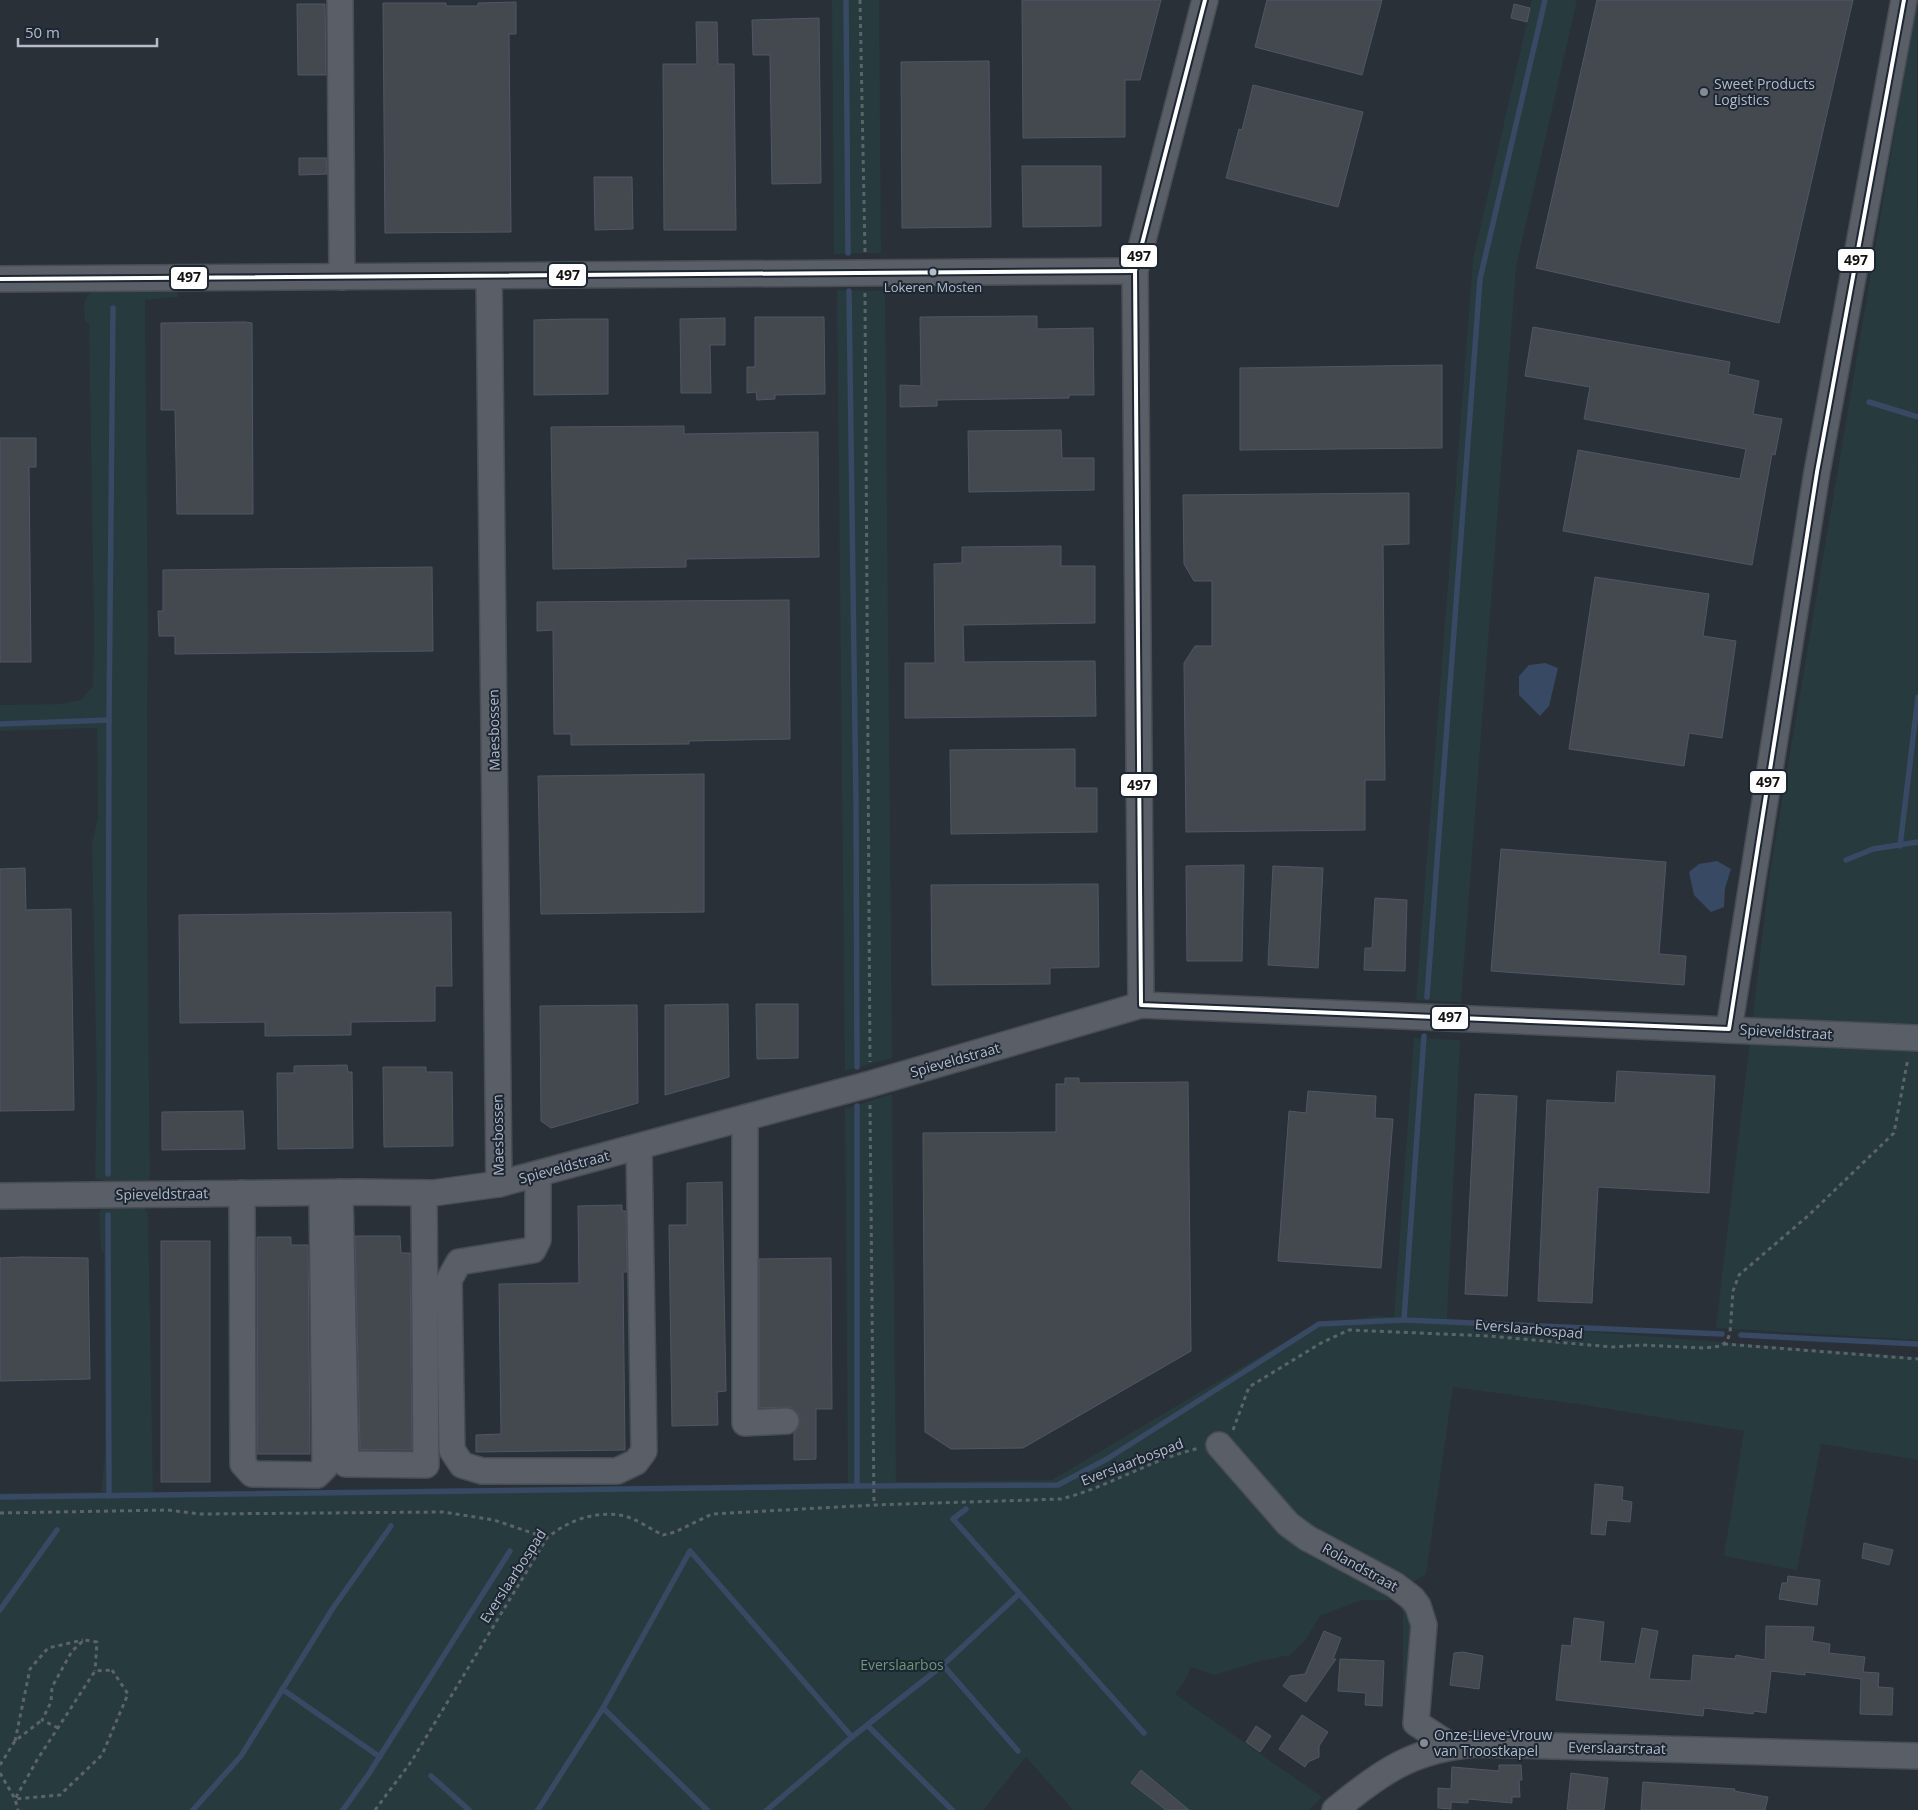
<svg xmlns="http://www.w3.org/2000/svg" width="1918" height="1810" viewBox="0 0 1918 1810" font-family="'Open Sans',sans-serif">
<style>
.green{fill:#273a3e}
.water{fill:#384963}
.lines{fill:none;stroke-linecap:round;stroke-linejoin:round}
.stream{stroke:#384963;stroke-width:5.5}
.building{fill:#444950;stroke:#52575f}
.minor-casing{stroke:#484c53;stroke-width:28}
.path{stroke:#5d636a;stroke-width:3;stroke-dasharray:4 4;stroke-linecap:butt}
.minor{stroke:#5a5e66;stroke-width:25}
.bus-1-casing{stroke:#1d2633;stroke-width:8}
.bus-1{stroke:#fff;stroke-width:4}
.poi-dot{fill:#848b96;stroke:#1d2633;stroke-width:2}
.bus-dot{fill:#b4bcc9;stroke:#1d2633;stroke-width:2}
.labels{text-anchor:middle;stroke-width:4;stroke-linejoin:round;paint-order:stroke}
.bus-label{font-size:13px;fill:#b4bcc9;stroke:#1d2633}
.poi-label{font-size:14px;fill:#b4bcc9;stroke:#1d2633;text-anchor:start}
.street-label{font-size:14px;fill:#b4bcc9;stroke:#1d2633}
.park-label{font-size:14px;fill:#6b9a76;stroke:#1d2633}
.line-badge{stroke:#1d2633;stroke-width:2}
.pale-badge-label{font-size:14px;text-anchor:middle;font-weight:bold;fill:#111}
</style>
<rect width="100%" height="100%" fill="#2a3038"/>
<g class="green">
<polygon points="832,0 879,0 881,253 834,254"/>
<polygon points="1532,0 1577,0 1516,267 1461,1002 1416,1000 1473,260"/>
<polygon points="1917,0 1918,1340 1716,1328 1770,872"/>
<path d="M98,289H178V297L145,300L148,637L147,714V894L150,1184L115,1185L95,1178L97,1086L92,844L98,818L97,728L0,731V705L61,704L81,700L93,686L94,631L89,323L85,321C84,306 81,295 98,289Z"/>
<polygon points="837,290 885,291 892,1058 845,1071"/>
<polygon points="1414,1038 1460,1040 1447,1319 1396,1317 1918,1357 1918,1460 1821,1444 1797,1570 1724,1556 1744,1431 1578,1404 1453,1387 1426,1574 1410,1584 1425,1721 1403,1720 1403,1613 1398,1605 1390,1600 1361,1600 1320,1616 1304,1642 1290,1655 1260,1661 1214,1675 1191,1667 1184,1682 1175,1694 1322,1797 1309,1810 1073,1810 1026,1757 983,1810 0,1810 0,1493 101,1492 105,1455 104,1253 101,1250 99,1214 103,1207 143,1206 148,1213 153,1492 848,1483 845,1109 892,1094 896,1482 1052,1480 1311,1326 1376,1316 1394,1317"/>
</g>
<g class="water">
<polygon points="1545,663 1558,668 1549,706 1540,716 1519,695 1519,676 1529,665"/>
<polygon points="1717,861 1731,869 1725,888 1724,907 1711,912 1694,895 1689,872 1699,864"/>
</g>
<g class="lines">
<g class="stream">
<polyline points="846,0 848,253"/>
<polyline points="849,291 856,804 857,1067"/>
<polyline points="1869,402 1918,417"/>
<polyline points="0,724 109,720"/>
<polyline points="1900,846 1918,697"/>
<polyline points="1846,860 1873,849 1918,842"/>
<polyline points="1427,997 1480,279 1545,0"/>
<polyline points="108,1174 109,720 113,308"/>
<polyline points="108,1215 109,1496"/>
<polyline points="1404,1320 1722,1334"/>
<polyline points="1741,1335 1918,1344"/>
<polyline points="857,1486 1058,1485 1107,1459 1319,1324 1404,1320 1424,1036"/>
<polyline points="0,1497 857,1486 857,1106"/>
<polyline points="966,1509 953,1519 1144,1733"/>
<polyline points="0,1610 57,1530"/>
<polyline points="943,1665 1018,1751"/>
<polyline points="282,1689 380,1757"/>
<polyline points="603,1708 707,1810"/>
<polyline points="868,1726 952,1810"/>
<polyline points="431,1776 469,1810"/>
<polyline points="193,1810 241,1756 333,1608 391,1526"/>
<polyline points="343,1810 368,1775 510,1551"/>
<polyline points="538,1810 603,1708 690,1551 852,1737"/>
<polyline points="767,1810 852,1737 943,1665 1019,1594"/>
</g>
</g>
<g class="building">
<polygon points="1022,0 1161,0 1140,80 1125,80 1125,137 1023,138"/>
<polygon points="1267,0 1382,0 1362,75 1255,47"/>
<polygon points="1597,0 1853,0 1779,323 1536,268"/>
<polygon points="516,2 516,34 509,34 511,232 385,233 383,3 446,3 446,6 478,6 478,3"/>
<polygon points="297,4 325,4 326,75 298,75"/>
<polygon points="1514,4 1530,8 1527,22 1511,18"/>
<polygon points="819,18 821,183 772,184 770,55 753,55 752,20"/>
<polygon points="696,22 717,22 718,64 734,64 736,230 664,230 663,64 697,64"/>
<polygon points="989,61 991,227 902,228 901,62"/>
<polygon points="1253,85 1363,112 1338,207 1226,178 1239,129 1242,130"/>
<polygon points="299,158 327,158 327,174 299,175"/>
<polygon points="1022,166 1101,166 1101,226 1023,227"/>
<polygon points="594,177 632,177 633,229 595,230"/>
<polygon points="1037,316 1037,329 1093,328 1094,395 1069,395 1069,398 937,400 937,406 900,407 900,385 921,386 920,317"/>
<polygon points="755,317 824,317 825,394 775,395 775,399 757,400 756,392 747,393 747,367 755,367"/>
<polygon points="725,318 725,345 710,345 711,393 681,393 680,319"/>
<polygon points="571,319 608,319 608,394 534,395 534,320"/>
<polygon points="245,322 252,323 253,514 177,514 175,410 161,410 161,323"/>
<polygon points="1533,327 1730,362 1728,374 1759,381 1753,414 1782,419 1775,455 1772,454 1752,565 1563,531 1578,450 1740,479 1746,449 1584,419 1590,387 1525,376"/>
<polygon points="1442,365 1442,448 1240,450 1240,368"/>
<polygon points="684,426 684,434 818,432 819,557 686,559 686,567 553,569 551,427"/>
<polygon points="1061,430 1062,458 1094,458 1094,490 969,492 968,431"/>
<polygon points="0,438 36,438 36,467 29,467 31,662 0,662"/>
<polygon points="1409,493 1409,544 1383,545 1385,780 1365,780 1365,830 1186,832 1184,663 1195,646 1212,646 1212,581 1194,581 1184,564 1183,495"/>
<polygon points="1061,546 1061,566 1095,566 1095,623 963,625 964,662 1095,661 1096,716 905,718 905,663 935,663 934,564 962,563 962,547"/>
<polygon points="432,567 433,651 175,654 175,636 159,636 158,611 163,611 163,570"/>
<polygon points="1595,577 1709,594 1703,636 1736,641 1722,738 1689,733 1684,766 1569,749"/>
<polygon points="789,600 790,739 689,741 689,744 571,745 571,734 554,734 553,630 537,631 537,602"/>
<polygon points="1075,749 1075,788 1097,788 1097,832 951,834 950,750"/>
<polygon points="704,774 704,912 541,914 538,776"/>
<polygon points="1501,849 1666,862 1659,954 1686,956 1684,985 1491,971"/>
<polygon points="1244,865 1242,961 1187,961 1186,866"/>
<polygon points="1273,866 1323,868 1318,968 1268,965"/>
<polygon points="25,868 26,910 71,909 74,1110 0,1111 0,869"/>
<polygon points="1098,884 1099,967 1050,968 1050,984 932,985 931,885"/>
<polygon points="1375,898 1407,900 1405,971 1364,970 1365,948 1372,948"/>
<polygon points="451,912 452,986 435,986 435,1021 351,1022 351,1035 265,1036 265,1022 180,1023 179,915"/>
<polygon points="728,1004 729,1077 665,1095 665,1005"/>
<polygon points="756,1004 798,1004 798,1058 757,1059"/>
<polygon points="637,1005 638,1103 551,1128 541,1121 540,1006"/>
<polygon points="347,1065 348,1072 352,1072 353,1148 278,1149 277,1073 294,1073 294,1066"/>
<polygon points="383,1067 426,1067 426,1072 452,1072 453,1146 384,1147"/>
<polygon points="1617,1071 1715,1076 1709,1193 1598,1187 1592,1303 1538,1301 1547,1100 1615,1103"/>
<polygon points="1065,1078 1079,1078 1079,1083 1188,1082 1191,1351 1023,1448 951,1449 925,1432 923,1133 1056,1132 1056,1084 1065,1084"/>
<polygon points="1308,1091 1376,1096 1375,1118 1393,1119 1381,1268 1278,1261 1289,1111 1306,1113"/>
<polygon points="1475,1094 1517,1096 1507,1296 1465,1294"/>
<polygon points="243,1111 245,1149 162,1150 162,1112"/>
<polygon points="722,1182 726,1391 717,1392 718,1425 672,1426 669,1225 687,1225 687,1183"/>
<polygon points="622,1205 622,1211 626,1211 627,1272 623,1272 625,1450 476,1452 476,1435 501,1434 499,1284 579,1283 578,1206"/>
<polygon points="355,1236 400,1236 401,1253 410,1253 412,1450 360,1450"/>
<polygon points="257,1237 291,1237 291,1245 308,1245 310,1454 257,1454"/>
<rect x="161" y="1241" width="49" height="241"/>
<polygon points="23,1257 88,1258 90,1379 0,1381 0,1258"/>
<polygon points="831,1258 832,1409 816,1409 816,1459 794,1460 794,1433 798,1428 800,1421 798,1413 792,1408 786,1407 759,1408 759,1259"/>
<polygon points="1595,1484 1623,1487 1622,1500 1632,1502 1630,1522 1607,1520 1605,1535 1591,1534"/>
<polygon points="1864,1543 1893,1550 1889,1565 1862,1558"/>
<polygon points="1788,1576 1820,1580 1817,1605 1779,1599 1782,1583 1787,1583"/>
<polygon points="1574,1618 1604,1622 1600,1661 1635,1664 1642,1628 1658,1631 1649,1679 1691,1681 1693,1655 1735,1659 1736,1655 1765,1660 1766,1626 1814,1627 1812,1641 1830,1644 1829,1653 1865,1657 1863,1672 1879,1673 1878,1687 1893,1688 1892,1715 1860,1714 1861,1679 1805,1672 1805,1675 1771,1671 1766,1713 1754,1711 1753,1714 1704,1708 1703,1716 1556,1700 1562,1645 1571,1646"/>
<polygon points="1324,1631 1341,1638 1333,1659 1336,1659 1306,1702 1283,1686 1290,1676 1305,1674"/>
<polygon points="1463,1652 1483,1656 1479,1689 1450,1685 1454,1653"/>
<polygon points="1340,1659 1384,1661 1382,1706 1365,1705 1366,1693 1338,1691"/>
<polygon points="1302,1715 1328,1732 1319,1746 1319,1757 1308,1762 1305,1767 1279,1749"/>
<polygon points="1256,1726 1271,1736 1260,1752 1246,1742"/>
<polygon points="1499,1765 1521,1765 1522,1780 1519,1780 1520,1797 1512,1797 1512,1803 1468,1799 1468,1803 1451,1802 1451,1809 1438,1808 1438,1788 1451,1789 1452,1767 1499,1771"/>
<polygon points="1141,1770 1189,1810 1166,1810 1131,1783"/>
<polygon points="1571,1773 1608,1778 1604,1810 1567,1810"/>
<polygon points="1643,1782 1735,1789 1734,1791 1768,1797 1765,1810 1641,1810"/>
</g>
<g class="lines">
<defs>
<g id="minor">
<polyline points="340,0 342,277"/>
<polyline points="489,276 499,1184"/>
<polyline points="0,279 1135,271"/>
<polyline points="1141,1005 1135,271 1205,0"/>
<polyline points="1729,1029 1817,472 1904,0"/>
<polyline points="745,1118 745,1423 786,1421"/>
<polyline points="538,1174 538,1240 533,1250 459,1262 449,1280 452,1450 462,1465 482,1471 617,1471 636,1462 644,1451 639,1147"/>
<polyline points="340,1192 346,1464 426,1465 424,1193"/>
<polyline points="242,1193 243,1464 252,1474 317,1475 325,1467 322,1193"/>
<polyline points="0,1196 359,1192 433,1193 499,1184 870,1084 1141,1005 1918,1038"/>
<polyline points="1219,1445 1288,1524 1307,1538 1395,1585 1412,1598 1418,1606 1424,1625 1416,1723 1451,1746"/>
<path d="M1335,1810C1382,1771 1414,1749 1476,1744L1918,1756"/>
</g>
</defs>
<use href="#minor" class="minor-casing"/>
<g class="path">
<polyline points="860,0 865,252"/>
<polyline points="865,293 870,1062"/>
<polyline points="870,1105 874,1505"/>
<polyline points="1724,1344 1918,1359"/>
<polyline points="1233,1430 1249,1387 1321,1343 1349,1330 1489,1336 1612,1347 1642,1345 1704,1348 1721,1346 1727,1341 1730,1333 1733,1291 1739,1275 1809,1215 1894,1133 1908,1058"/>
<polyline points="0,1513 167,1510 201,1514 443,1512 494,1520 547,1538"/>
<polygon points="112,1670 128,1694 102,1755 60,1795 15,1799 37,1760 95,1671"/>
<polyline points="58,1728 42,1720 51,1702 52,1687 72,1651 84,1640 97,1642 95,1671"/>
<polyline points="15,1741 30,1669 48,1648 83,1640"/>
<polyline points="0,1765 15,1741 42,1720"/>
<polyline points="0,1773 15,1799 18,1810"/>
<path d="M375,1810L411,1762L547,1538C568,1520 597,1510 624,1516C635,1518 652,1530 663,1535L675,1532L712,1514L874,1505L1061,1499C1109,1487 1151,1459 1200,1448"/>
</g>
<use href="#minor" class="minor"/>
<defs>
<g id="bus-1">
<polyline points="1205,0 1135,271 1141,1005 1729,1029 1817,472 1904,0"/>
<polyline points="0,279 1135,271"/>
</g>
</defs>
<use href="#bus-1" class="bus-1-casing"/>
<use href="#bus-1" class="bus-1"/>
</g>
<g class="poi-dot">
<circle cx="1704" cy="92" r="5"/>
<circle cx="1424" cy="1743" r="5"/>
</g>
<circle class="bus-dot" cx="933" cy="272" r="4.5"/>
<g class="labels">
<g class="bus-label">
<text x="933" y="292">Lokeren Mosten</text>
</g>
<g class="poi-label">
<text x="1714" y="89">Sweet Products<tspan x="1714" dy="16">Logistics</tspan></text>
<text x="1434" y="1740">Onze-Lieve-Vrouw<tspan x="1434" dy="16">van Troostkapel</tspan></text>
</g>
<g class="street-label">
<text transform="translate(494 730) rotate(-91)" y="5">Maesbossen</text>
<text transform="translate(1786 1032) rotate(3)" y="5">Spieveldstraat</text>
<text transform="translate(955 1060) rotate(-16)" y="5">Spieveldstraat</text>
<text transform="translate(498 1135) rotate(-91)" y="5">Maesbossen</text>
<text transform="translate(564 1167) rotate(-15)" y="5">Spieveldstraat</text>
<text transform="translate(162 1194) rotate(-1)" y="5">Spieveldstraat</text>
<text transform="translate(1529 1329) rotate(5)" y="5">Everslaarbospad</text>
<text transform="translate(1132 1462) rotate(-21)" y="5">Everslaarbospad</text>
<text transform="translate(1360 1567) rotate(29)" y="5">Rolandstraat</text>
<text transform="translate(513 1576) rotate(-57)" y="5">Everslaarbospad</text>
<text transform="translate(1617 1748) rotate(1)" y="5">Everslaarstraat</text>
</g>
<g class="park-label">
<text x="902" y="1670">Everslaarbos</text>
</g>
</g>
<g class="line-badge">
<rect x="1120" y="244" width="38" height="24" rx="5" fill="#fff"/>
<rect x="1837" y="248" width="38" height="24" rx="5" fill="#fff"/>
<rect x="548" y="263" width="39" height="24" rx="5" fill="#fff"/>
<rect x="170" y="266" width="38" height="24" rx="5" fill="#fff"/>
<rect x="1749" y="770" width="38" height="24" rx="5" fill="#fff"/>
<rect x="1120" y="773" width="38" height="24" rx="5" fill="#fff"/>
<rect x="1431" y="1006" width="38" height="24" rx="5" fill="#fff"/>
</g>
<g class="pale-badge-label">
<text x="1139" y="261">497</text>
<text x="1856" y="265">497</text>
<text x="568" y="280">497</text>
<text x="189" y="282">497</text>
<text x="1768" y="787">497</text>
<text x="1139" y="790">497</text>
<text x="1450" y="1022">497</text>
</g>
<path d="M18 38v8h139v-8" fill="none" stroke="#b4bcc9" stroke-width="2.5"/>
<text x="25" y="38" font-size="15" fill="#b4bcc9" stroke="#1d2633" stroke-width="4" paint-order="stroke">50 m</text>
</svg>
